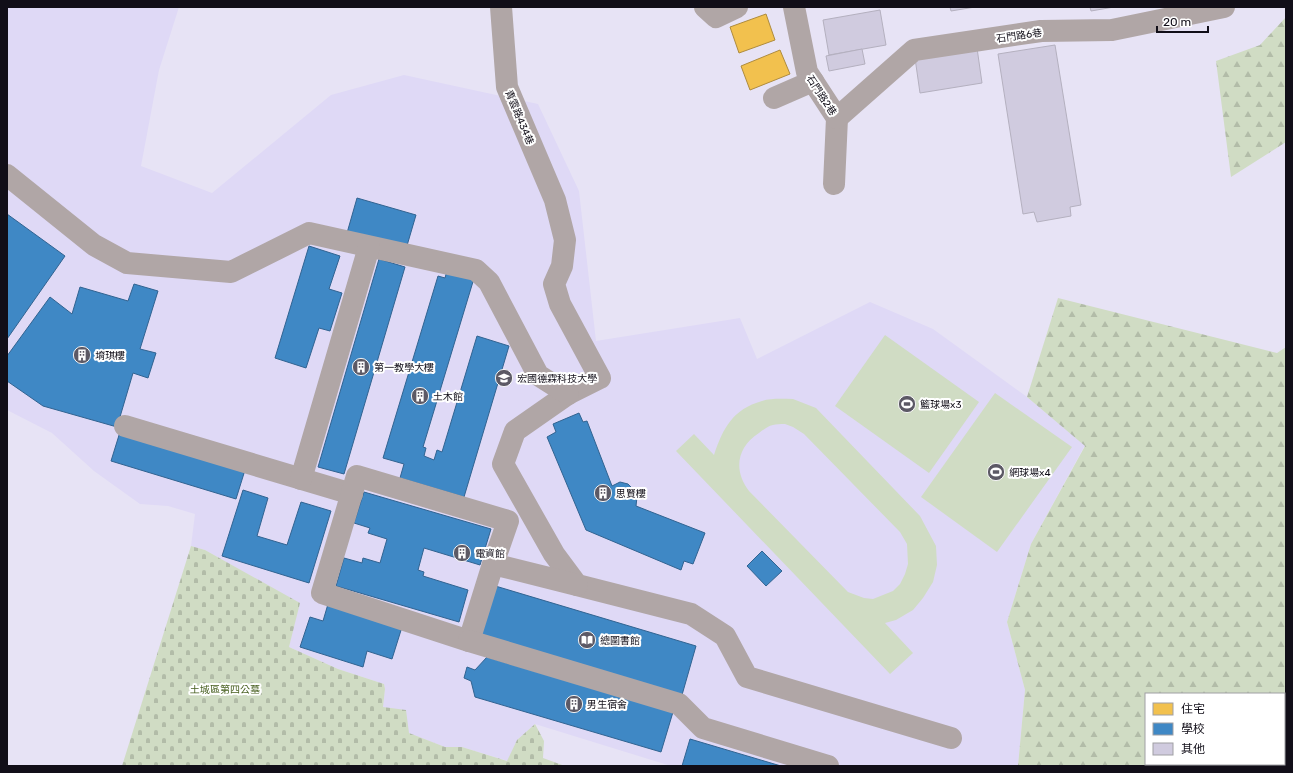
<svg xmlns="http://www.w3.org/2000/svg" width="1293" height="773" viewBox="0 0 1293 773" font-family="Rubik,'Noto Sans TC',sans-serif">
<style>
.built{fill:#dfd9f6}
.grass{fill:#d0dcc4;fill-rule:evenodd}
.forest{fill:url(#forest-firs);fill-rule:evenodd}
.cemetery{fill:url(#cemetery-stones)}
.homes{fill:#f2c14e;stroke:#ae8b3e}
.schools{fill:#3f88c5;stroke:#316391}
.building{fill:#d0cbdf;stroke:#b4b0bf}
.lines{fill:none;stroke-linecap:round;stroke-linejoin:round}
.minor{stroke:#b0a6a6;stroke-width:22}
.labels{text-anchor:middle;stroke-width:4;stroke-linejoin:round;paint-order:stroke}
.street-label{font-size:10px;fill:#110e18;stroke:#fff}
.poi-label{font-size:10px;fill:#110e18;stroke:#fff;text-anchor:start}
.park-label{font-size:10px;fill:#465e1e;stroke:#fff}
</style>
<defs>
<pattern id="forest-firs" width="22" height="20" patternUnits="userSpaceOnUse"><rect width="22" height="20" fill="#d0dcc4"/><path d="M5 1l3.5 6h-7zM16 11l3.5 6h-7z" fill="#b2bca8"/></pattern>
<pattern id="cemetery-stones" width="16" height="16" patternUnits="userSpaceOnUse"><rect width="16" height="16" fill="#d0dcc4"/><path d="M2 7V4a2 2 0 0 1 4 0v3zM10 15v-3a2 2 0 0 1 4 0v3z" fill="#b2bca8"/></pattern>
</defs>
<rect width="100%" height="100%" fill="#e7e3f5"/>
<polygon class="built" points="7,7 179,7 159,70 141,166 212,193 331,95 404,75 538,104 579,191 596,341 740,318 757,359 870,302 933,329 1027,397 1085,445 1031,544 1007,622 1025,690 1018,766 671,766 535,724 517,740 508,761 462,747 445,747 408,733 383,707 385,689 384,684 338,669 289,647 299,603 205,550 191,546 195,514 168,506 140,504 94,471 52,433 7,410"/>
<g class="grass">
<polygon points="885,335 979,402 929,473 835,406"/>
<polygon points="995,393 1072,447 997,552 921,497"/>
<path d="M793,399L816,408L920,516L936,546L937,565L933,582L923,598L913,610L896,620L885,623L913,653L890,674L676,451L694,434L714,455C723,428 733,409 762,401C771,398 783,399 793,399ZM785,424L793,427L804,434L900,532L907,544L908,564L905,574L900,584L893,591L873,599L864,598L848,592L749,491C733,470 737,447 759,433C763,430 768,426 773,425C776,424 781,424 785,424Z"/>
</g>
<g class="forest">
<polygon points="1286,17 1286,142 1231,177 1216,61 1260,45"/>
<path d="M1058,298L1277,353L1286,347V766H1018L1025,690L1007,622L1031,544L1085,446L1027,397ZM1146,694H1284V764H1146Z"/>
</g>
<polygon class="cemetery" points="191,546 205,550 300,603 289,647 338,669 384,684 385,689 383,707 406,710 409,733 445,747 462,747 507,761 517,740 535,724 544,741 543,758 565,766 122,766"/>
<g class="homes">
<polygon points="766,14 775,40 739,53 730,27"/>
<polygon points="780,50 790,74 750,90 741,66"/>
</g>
<g class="schools">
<polygon points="357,198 416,215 406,249 347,233"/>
<polygon points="7,214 65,256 7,339"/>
<polygon points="309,246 340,256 329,289 342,293 330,331 319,328 306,368 275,358"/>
<polygon points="379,259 405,267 344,474 318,467"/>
<polygon points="448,267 475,275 423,447 426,448 424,456 434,460 437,450 442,452 477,336 509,346 464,497 400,478 404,464 383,458 438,276 445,278"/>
<polygon points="134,284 158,291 140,349 156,353 148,378 133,373 117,427 43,406 7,381 7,356 50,297 72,314 80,287 128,301"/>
<polygon points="579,413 583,422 587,421 612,486 620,482 628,484 633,489 637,497 636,506 705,533 693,564 684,561 681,570 586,530 547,437 556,432 553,424"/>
<polygon points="120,432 245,470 236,499 111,461"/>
<polygon points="243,490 268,498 257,536 287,545 301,502 331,511 309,583 222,556"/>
<polygon points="364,492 491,529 480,565 424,548 418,570 424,572 423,576 468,590 459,622 336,586 344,558 362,563 363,558 380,563 387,539 368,533 370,528 354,523"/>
<polygon points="762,551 782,571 766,586 747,566"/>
<polygon points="492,585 696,646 682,695 477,634"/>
<polygon points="328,604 402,627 392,659 367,651 363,667 300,647 310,617 323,621"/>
<polygon points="487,657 673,712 661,752 475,697 471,681 464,678 467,667 475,670"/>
<polygon points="690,739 781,766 682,766"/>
</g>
<g class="building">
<polygon points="950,7 975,7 951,11"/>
<polygon points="1090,7 1114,7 1091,11"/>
<polygon points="880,10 886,45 829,55 823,20"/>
<polygon points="1055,45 1081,205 1070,207 1071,216 1037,222 1034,212 1023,214 998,54"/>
<polygon points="977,48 982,83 920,93 915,58"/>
<polygon points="862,49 865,64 829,71 826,56"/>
</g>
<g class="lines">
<g class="minor">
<polyline points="501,7 507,87 555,200 565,240 562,266 554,284 560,304 600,378 568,394 515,431 503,464 554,554 577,585 691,614 725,636 747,677 951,738"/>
<polyline points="705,7 716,17 737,7"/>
<polyline points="794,7 807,72 837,118 834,184"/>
<polyline points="774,98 813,81"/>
<polyline points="837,118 914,50 1041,31 1112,30 1224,7"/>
<polyline points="7,175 94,245 127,263 231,272 309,233 476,270 489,282 538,375 568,394"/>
<polyline points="125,426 352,494"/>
<polyline points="301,479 369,247"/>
<polyline points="493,564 469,641 322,593 357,476 508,521 493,564 577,585"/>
<polyline points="469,641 679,704 703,728 828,766"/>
</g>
</g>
<defs>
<symbol id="building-disc" viewBox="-11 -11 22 22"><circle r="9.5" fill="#5c5965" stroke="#fff"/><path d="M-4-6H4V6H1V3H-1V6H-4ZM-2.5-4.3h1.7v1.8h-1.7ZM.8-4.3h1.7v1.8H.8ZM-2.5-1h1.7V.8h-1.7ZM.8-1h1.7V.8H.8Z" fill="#fff"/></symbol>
<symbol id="university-disc" viewBox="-11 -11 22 22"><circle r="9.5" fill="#5c5965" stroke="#fff"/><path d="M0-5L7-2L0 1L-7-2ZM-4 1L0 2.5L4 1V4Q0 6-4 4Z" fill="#fff"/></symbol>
<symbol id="stadium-disc" viewBox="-11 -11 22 22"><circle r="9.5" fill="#5c5965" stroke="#fff"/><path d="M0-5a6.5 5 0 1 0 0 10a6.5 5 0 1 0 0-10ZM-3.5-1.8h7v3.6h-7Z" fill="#fff"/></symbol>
<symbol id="library-disc" viewBox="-11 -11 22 22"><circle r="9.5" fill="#5c5965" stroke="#fff"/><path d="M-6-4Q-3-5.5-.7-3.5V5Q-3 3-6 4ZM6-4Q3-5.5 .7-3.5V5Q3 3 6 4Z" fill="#fff"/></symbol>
</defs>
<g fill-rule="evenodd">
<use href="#building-disc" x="72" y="345" width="20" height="20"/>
<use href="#building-disc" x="351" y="357" width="20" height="20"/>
<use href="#university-disc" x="494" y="368" width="20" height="20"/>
<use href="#building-disc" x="410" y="386" width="20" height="20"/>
<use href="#stadium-disc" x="897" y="394" width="20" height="20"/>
<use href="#stadium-disc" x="986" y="462" width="20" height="20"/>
<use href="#building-disc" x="593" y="483" width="20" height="20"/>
<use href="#building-disc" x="452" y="543" width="20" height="20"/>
<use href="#library-disc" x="577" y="630" width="20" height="20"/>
<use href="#building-disc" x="564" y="694" width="20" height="20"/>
</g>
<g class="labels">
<g class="street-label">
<text transform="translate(1019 35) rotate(-8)" y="4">石門路6巷</text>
<text transform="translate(822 95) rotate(57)" y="4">石門路2巷</text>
<text transform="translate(520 117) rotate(67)" y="4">青雲路434巷</text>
</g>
<g class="poi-label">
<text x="95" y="359">堉琪樓</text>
<text x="374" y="371">第一教學大樓</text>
<text x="517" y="382">宏國德霖科技大學</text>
<text x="433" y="400">土木館</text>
<text x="920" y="408">籃球場x3</text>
<text x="1009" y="476">網球場x4</text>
<text x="616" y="497">思賢樓</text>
<text x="475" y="557">電資館</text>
<text x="600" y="644">總圖書館</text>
<text x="587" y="708">男生宿舍</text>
</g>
<g class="park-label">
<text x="225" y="693">土城區第四公墓</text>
</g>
</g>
<rect width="1293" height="773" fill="none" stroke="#110e18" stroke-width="16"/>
<rect x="1145" y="693" width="140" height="72" fill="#ffffff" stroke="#a09fa3"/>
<rect x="1153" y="703" width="20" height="12" fill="#f2c14e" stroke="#a09fa3"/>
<text x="1181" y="713" font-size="12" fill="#110e18">住宅</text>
<rect x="1153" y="723" width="20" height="12" fill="#3f88c5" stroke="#a09fa3"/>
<text x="1181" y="733" font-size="12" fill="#110e18">學校</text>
<rect x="1153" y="743" width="20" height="12" fill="#d0cbdf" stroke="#a09fa3"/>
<text x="1181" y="753" font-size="12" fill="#110e18">其他</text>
<path d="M1157 26v6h51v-6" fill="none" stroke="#110e18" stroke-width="2"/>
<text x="1163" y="26" font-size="12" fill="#110e18" stroke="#ffffff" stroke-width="3" paint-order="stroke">20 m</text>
</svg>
